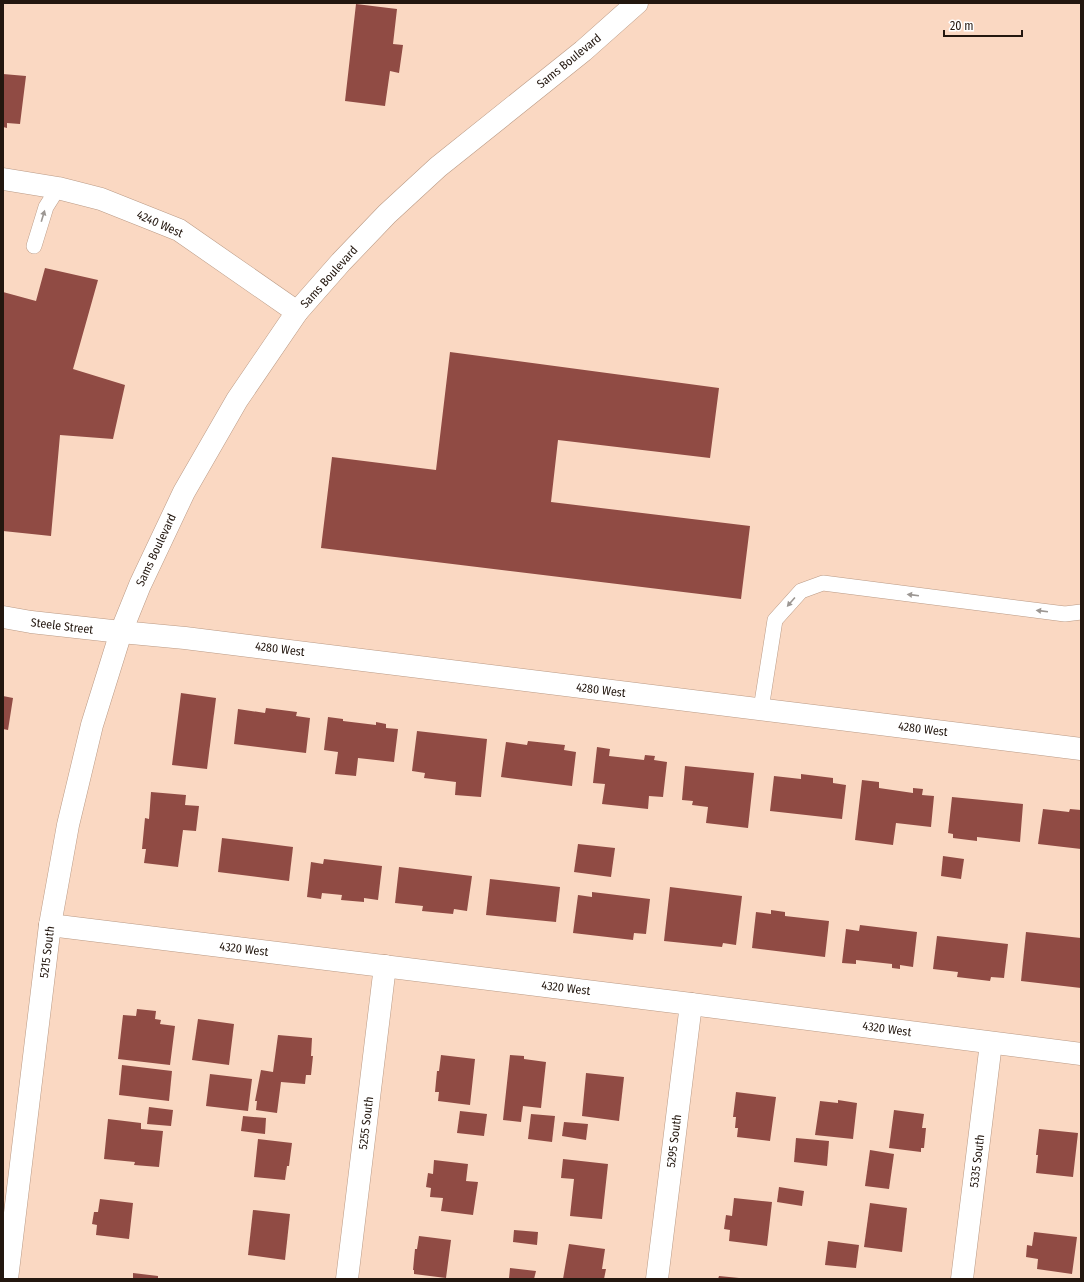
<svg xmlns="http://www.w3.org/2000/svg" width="1084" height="1282" viewBox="0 0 1084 1282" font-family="'Fira Sans Condensed',sans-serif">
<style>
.building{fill:#904b44}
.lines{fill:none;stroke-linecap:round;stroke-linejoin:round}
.service-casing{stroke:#ba9a85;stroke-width:16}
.minor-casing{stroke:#ba9a85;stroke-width:23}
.tertiary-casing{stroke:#ba9a85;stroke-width:23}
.service{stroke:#fff;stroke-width:15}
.minor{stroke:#fff;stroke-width:22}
.tertiary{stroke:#fff;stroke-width:22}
.oneway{fill:#9c9793}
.labels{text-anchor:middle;stroke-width:4;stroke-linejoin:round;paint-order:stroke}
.street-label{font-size:12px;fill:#23170f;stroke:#fff}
</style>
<rect width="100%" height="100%" fill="#fad8c2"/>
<g class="building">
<polygon points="356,4 397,9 393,44 403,45 399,73 390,71 385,106 345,101"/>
<polygon points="3,74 26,76 20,124 7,123 7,128 3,127"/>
<polygon points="45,268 98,280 73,369 125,385 113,439 60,435 51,536 3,531 3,292 36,301"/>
<polygon points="450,352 719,388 710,458 558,440 551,502 750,526 741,599 321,548 332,457 436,470"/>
<polygon points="181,693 216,698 207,769 172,765"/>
<polygon points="3,696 13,698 8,730 3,729"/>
<polygon points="266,708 297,712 296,716 310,718 306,753 234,744 238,709 265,713"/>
<polygon points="328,717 343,719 343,721 376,725 376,722 386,724 386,728 398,729 394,762 358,758 356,776 335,774 338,752 324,750"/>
<polygon points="417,731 487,739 481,797 455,795 456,782 424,778 425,773 412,771"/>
<polygon points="528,741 565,745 564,750 576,752 572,786 501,777 506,742 527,745"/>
<polygon points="597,747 610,749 609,756 644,760 645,755 655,756 654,760 667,762 663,797 649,796 648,809 602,804 605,784 593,783"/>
<polygon points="685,766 754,773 748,828 706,823 708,807 692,805 693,801 682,800"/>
<polygon points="801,774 833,778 833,783 846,785 842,819 770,811 774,776 801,779"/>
<polygon points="862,780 879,782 879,788 913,793 913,788 923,789 922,795 934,796 931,827 896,823 893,845 855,840"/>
<polygon points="151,792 186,795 185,805 199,806 196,831 183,830 178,867 144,863 146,849 142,849 145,818 149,819"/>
<polygon points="952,797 1023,804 1020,842 977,837 977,841 953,838 953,834 948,833"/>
<polygon points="1043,809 1069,812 1070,809 1081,810 1081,849 1038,844"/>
<polygon points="222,838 293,847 289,881 218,872"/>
<polygon points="578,844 615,848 611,877 574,872"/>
<polygon points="943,856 964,859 961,879 941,876"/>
<polygon points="324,859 382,866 378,900 364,898 364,902 341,900 342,895 322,893 321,899 307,897 311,862 323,864"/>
<polygon points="399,867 472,876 467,911 454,909 453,914 422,911 423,906 395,903"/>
<polygon points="490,879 560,887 556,922 486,915"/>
<polygon points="670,887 742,896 736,945 723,943 722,947 664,941"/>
<polygon points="592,892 650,899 646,934 634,933 633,940 573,933 578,895 592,897"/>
<polygon points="771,910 785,912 785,916 829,921 825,957 752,948 756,912 771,914"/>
<polygon points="860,925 917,932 913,967 900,965 900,969 892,968 892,964 856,960 856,964 842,963 846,929 859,931"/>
<polygon points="1026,932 1081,938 1081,988 1021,981"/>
<polygon points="937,936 1008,944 1004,978 991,977 990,981 957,977 958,972 933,969"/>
<polygon points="137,1009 156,1011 155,1019 161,1020 160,1024 175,1026 170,1065 118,1059 123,1015 136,1016"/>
<polygon points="198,1019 234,1024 229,1065 192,1060"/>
<polygon points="278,1035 312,1038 311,1056 313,1056 311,1075 306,1075 305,1084 281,1082 277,1113 256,1110 257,1101 255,1101 261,1070 273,1072"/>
<polygon points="441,1055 475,1059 470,1105 438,1101 439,1092 435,1092 437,1071 439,1071"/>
<polygon points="510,1055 524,1056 524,1059 546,1062 541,1108 523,1106 521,1122 503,1120"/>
<polygon points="122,1065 172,1071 169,1101 119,1095"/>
<polygon points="586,1073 624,1077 619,1121 582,1116"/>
<polygon points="210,1074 252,1079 248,1111 206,1106"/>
<polygon points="736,1092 776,1097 770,1141 737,1137 738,1128 735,1128 736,1117 733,1117"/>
<polygon points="838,1100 857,1103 853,1139 815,1135 820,1101 838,1103"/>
<polygon points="149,1107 173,1110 171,1126 147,1124"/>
<polygon points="894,1110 924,1114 922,1128 926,1128 924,1148 921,1148 921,1152 889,1148"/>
<polygon points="460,1111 487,1114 484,1136 457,1133"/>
<polygon points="531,1114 555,1116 552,1142 528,1139"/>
<polygon points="243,1116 266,1118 265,1134 241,1131"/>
<polygon points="108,1119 141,1123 141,1129 163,1131 159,1167 134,1165 135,1162 104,1159"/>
<polygon points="564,1122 588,1124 586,1140 562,1136"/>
<polygon points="1039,1129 1078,1133 1073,1177 1036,1173 1038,1155 1036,1155"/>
<polygon points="796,1138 829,1141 827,1166 794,1162"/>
<polygon points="258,1139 292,1143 289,1166 287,1166 285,1180 254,1177"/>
<polygon points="870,1150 894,1154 889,1189 865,1186"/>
<polygon points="563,1159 608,1164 602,1219 570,1216 574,1179 561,1178"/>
<polygon points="434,1160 468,1164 466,1181 478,1182 473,1215 441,1211 443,1198 430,1197 431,1188 426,1187 428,1173 433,1174"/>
<polygon points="779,1187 804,1191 802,1206 777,1202"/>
<polygon points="734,1198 772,1202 767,1246 729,1241 730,1230 724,1229 726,1215 732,1216"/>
<polygon points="100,1199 133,1203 129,1239 96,1235 97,1225 92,1224 94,1212 98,1212"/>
<polygon points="870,1203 907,1208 902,1252 864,1247"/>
<polygon points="253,1210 290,1214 285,1260 248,1255"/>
<polygon points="514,1230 538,1232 537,1245 513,1242"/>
<polygon points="1034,1232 1077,1237 1072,1274 1037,1269 1038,1259 1026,1257 1027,1245 1032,1246"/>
<polygon points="419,1236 451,1240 446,1278 414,1274 414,1270 413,1270 415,1249 417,1249"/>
<polygon points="828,1241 859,1245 856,1268 825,1265"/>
<polygon points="569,1244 605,1249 602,1269 606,1269 604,1279 563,1279"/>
<polygon points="510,1268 536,1271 534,1279 509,1279"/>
<polygon points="133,1273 158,1276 158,1279 133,1279"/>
<polygon points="719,1276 739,1278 739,1279 718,1279"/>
</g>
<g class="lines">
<defs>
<g id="service">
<polyline points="34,246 46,207 58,188"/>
<polyline points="761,709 775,620 801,591 823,583 1065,614 1081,612"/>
</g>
<g id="minor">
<polyline points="3,179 58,188 101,199 179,230 297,312"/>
<polyline points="121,632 185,638 1081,749"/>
<polyline points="50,925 691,1004 1081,1054"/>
<polyline points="347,1279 385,966"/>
<polyline points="657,1279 691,1004"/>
<polyline points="962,1279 991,1043"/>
</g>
<g id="tertiary">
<polyline points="3,617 31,622 121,632"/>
<polyline points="7,1279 50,925 68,825 92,725 121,632 140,585 184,492 237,400 297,312 341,262 387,214 438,167 583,51 637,3"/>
</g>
</defs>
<use href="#service" class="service-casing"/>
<use href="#minor" class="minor-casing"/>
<use href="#tertiary" class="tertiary-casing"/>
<use href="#service" class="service"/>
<use href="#minor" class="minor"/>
<use href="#tertiary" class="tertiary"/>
</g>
<defs><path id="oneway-solid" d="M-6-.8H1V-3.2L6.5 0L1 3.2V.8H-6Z"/></defs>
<g class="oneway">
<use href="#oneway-solid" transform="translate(43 216) rotate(-73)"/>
<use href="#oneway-solid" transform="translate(913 595) rotate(-173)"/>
<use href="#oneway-solid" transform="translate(791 602) rotate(131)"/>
<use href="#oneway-solid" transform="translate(1042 611) rotate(-173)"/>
</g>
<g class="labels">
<g class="street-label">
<text transform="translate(569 61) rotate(-39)" y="4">Sams Boulevard</text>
<text transform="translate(160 224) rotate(24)" y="4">4240 West</text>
<text transform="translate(329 277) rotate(-48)" y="4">Sams Boulevard</text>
<text transform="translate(156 550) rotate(-65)" y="4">Sams Boulevard</text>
<text transform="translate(62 626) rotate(7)" y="4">Steele Street</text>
<text transform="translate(280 649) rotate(7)" y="4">4280 West</text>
<text transform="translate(601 690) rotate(7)" y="4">4280 West</text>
<text transform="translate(923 729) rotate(7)" y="4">4280 West</text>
<text transform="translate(244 949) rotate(7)" y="4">4320 West</text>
<text transform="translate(47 952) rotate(-83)" y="4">5215 South</text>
<text transform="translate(566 988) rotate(7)" y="4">4320 West</text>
<text transform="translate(887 1029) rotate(8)" y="4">4320 West</text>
<text transform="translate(366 1123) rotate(-83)" y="4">5255 South</text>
<text transform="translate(674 1141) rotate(-83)" y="4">5295 South</text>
<text transform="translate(977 1161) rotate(-83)" y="4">5335 South</text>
</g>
</g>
<rect width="1084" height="1282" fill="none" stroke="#23170f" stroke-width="8"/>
<path d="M944 30v6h78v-6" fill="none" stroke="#23170f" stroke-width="2"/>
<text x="950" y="30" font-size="12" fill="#23170f" stroke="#ffffff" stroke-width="3" paint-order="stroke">20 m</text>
</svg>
